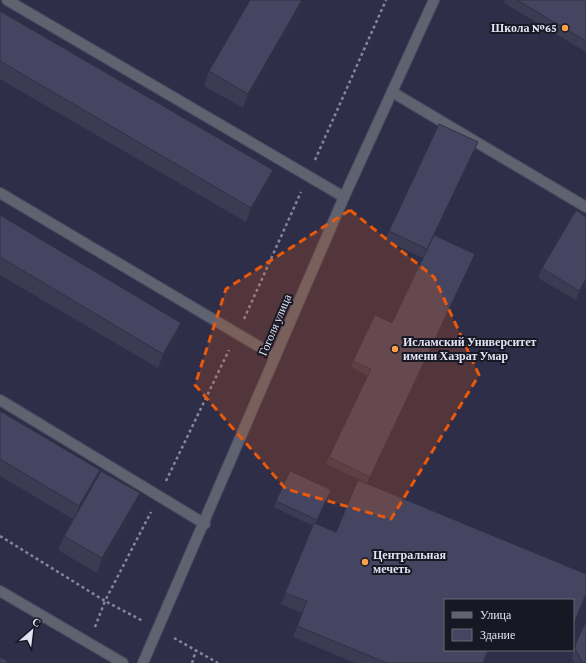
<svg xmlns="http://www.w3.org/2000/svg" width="586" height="663" viewBox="0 0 586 663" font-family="'Crimson Pro',serif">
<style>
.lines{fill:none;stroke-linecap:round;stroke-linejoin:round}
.service-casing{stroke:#4b4b63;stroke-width:12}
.minor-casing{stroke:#4b4b63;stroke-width:12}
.tertiary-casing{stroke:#4b4b63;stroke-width:12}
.path{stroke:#85869c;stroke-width:2.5;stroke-dasharray:3 3;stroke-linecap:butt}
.service{stroke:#5f626f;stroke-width:10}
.minor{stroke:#5f626f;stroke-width:10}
.tertiary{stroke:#5f626f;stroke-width:10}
.wall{fill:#3b3b53}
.shaded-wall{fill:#303044}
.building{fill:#454561;stroke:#303044}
.marked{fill:#e8590c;fill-opacity:0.2;stroke:#e8590c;stroke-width:3;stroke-dasharray:8 5;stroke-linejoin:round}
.poi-dot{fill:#f9a04c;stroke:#181824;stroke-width:1.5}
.labels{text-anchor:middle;stroke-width:4;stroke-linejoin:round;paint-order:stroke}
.poi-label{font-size:12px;font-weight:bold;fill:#e1e2f3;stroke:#181824;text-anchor:start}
.street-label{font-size:12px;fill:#e1e2f3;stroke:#181824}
</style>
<rect width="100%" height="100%" fill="#2e2e48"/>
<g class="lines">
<defs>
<g id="service">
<polyline points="7,0 344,197"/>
<polyline points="392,92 586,207"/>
<polyline points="0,193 275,356"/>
<polyline points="0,400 205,524"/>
</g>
<polyline id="minor" points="143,663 344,197 434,0"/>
<polyline id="tertiary" points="0,591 123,663"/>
</defs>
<use href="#service" class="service-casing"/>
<use href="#minor" class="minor-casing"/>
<use href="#tertiary" class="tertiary-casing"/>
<g class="path">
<polyline points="315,160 386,0"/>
<polyline points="244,319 301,192"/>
<polyline points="166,481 229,350"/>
<polyline points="0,536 105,601 151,512"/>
<polyline points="95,627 105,601 143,621"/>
<polyline points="174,638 218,663"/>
<polyline points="192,663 196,650"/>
</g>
<use href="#service" class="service"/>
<use href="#minor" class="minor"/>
<use href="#tertiary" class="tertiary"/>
</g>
<g class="wall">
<polygon points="305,0 243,108 204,86 209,71"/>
<polygon points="505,0 586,0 586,52 504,3"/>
<polygon points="0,11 273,170 268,184 246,222 0,79"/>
<polygon points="474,151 434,235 475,254 472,261 367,483 326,464 329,457 368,376 351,367 353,361 392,323 423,258 385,240 389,231"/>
<polygon points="0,215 181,323 176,337 158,368 0,275"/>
<polygon points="586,217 586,283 576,300 538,278 542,268"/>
<polygon points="0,411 97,478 135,507 97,573 58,550 64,536 73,519 0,476"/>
<polygon points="331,490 316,524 336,532 586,596 573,627 573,600 445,600 445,650 489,650 483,663 355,663 293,637 302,613 281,604 313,526 274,507 276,501"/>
<polygon points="576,643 586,663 574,663 572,658 573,652"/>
</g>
<g class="shaded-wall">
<polygon points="302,0 305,0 243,108 248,94"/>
<polygon points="478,142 474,151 424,258 427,249"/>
<polygon points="273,170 268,184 246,222 251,208"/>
<polygon points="475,254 472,261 367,483 370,477"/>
<polygon points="586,279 586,283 576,300 579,291"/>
<polygon points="181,323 176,337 158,368 163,354"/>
<polygon points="100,470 95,484 74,520 79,506"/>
<polygon points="331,490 329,497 315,527 317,520"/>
<polygon points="140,493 135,507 97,573 102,558"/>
<polygon points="586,594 586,596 573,627 573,626"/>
</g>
<g class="building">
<polygon points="250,0 302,0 248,94 209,71"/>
<polygon points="517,0 586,0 586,41"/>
<polygon points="0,11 273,170 251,208 0,61"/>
<polygon points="439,124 478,142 427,249 389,231"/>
<polygon points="576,210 586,217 586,279 579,291 542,268"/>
<polygon points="0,215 181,323 163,354 0,257"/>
<polygon points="434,235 475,254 370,477 329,457 371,369 353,361 375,315 392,323"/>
<polygon points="0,411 100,470 79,506 0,459"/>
<polygon points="101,471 140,493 102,558 64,536"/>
<polygon points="290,471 331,490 317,520 276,501"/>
<polygon points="358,480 586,574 586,594 573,626 573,600 445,600 445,650 488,650 483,663 387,663 297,626 307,601 285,593 314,523 336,532"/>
<polygon points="586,621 586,663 583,663 575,649 576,643"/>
<polygon points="0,657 10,663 0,663"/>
</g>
<path class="marked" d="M350,210L434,277L479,375L391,519L286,489L195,385L226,289Z"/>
<g class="poi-dot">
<circle cx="565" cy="28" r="4"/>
<circle cx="395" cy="349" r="4"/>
<circle cx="365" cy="562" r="4"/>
</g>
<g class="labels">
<g class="poi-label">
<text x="557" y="32" text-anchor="end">Школа №65</text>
<text x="403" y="346">Исламский Университет<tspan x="403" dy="14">имени Хазрат Умар</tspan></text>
<text x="373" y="559">Центральная<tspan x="373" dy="14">мечеть</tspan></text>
</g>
<g class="street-label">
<text transform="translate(275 325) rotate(-67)" y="4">Гоголя улица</text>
</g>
</g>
<rect x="444" y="599" width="130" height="52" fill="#181824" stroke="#686977"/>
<rect x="452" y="612" width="20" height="6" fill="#5f626f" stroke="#686977"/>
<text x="480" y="619" font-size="12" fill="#e1e2f3">Улица</text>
<rect x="452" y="629" width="20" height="12" fill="#454561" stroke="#686977"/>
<text x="480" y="639" font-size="12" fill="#e1e2f3">Здание</text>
<g transform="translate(32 631) rotate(28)" stroke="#181824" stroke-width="3" paint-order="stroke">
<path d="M0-3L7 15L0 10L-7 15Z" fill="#e1e2f3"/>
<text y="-6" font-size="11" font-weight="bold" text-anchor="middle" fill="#e1e2f3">С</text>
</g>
</svg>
